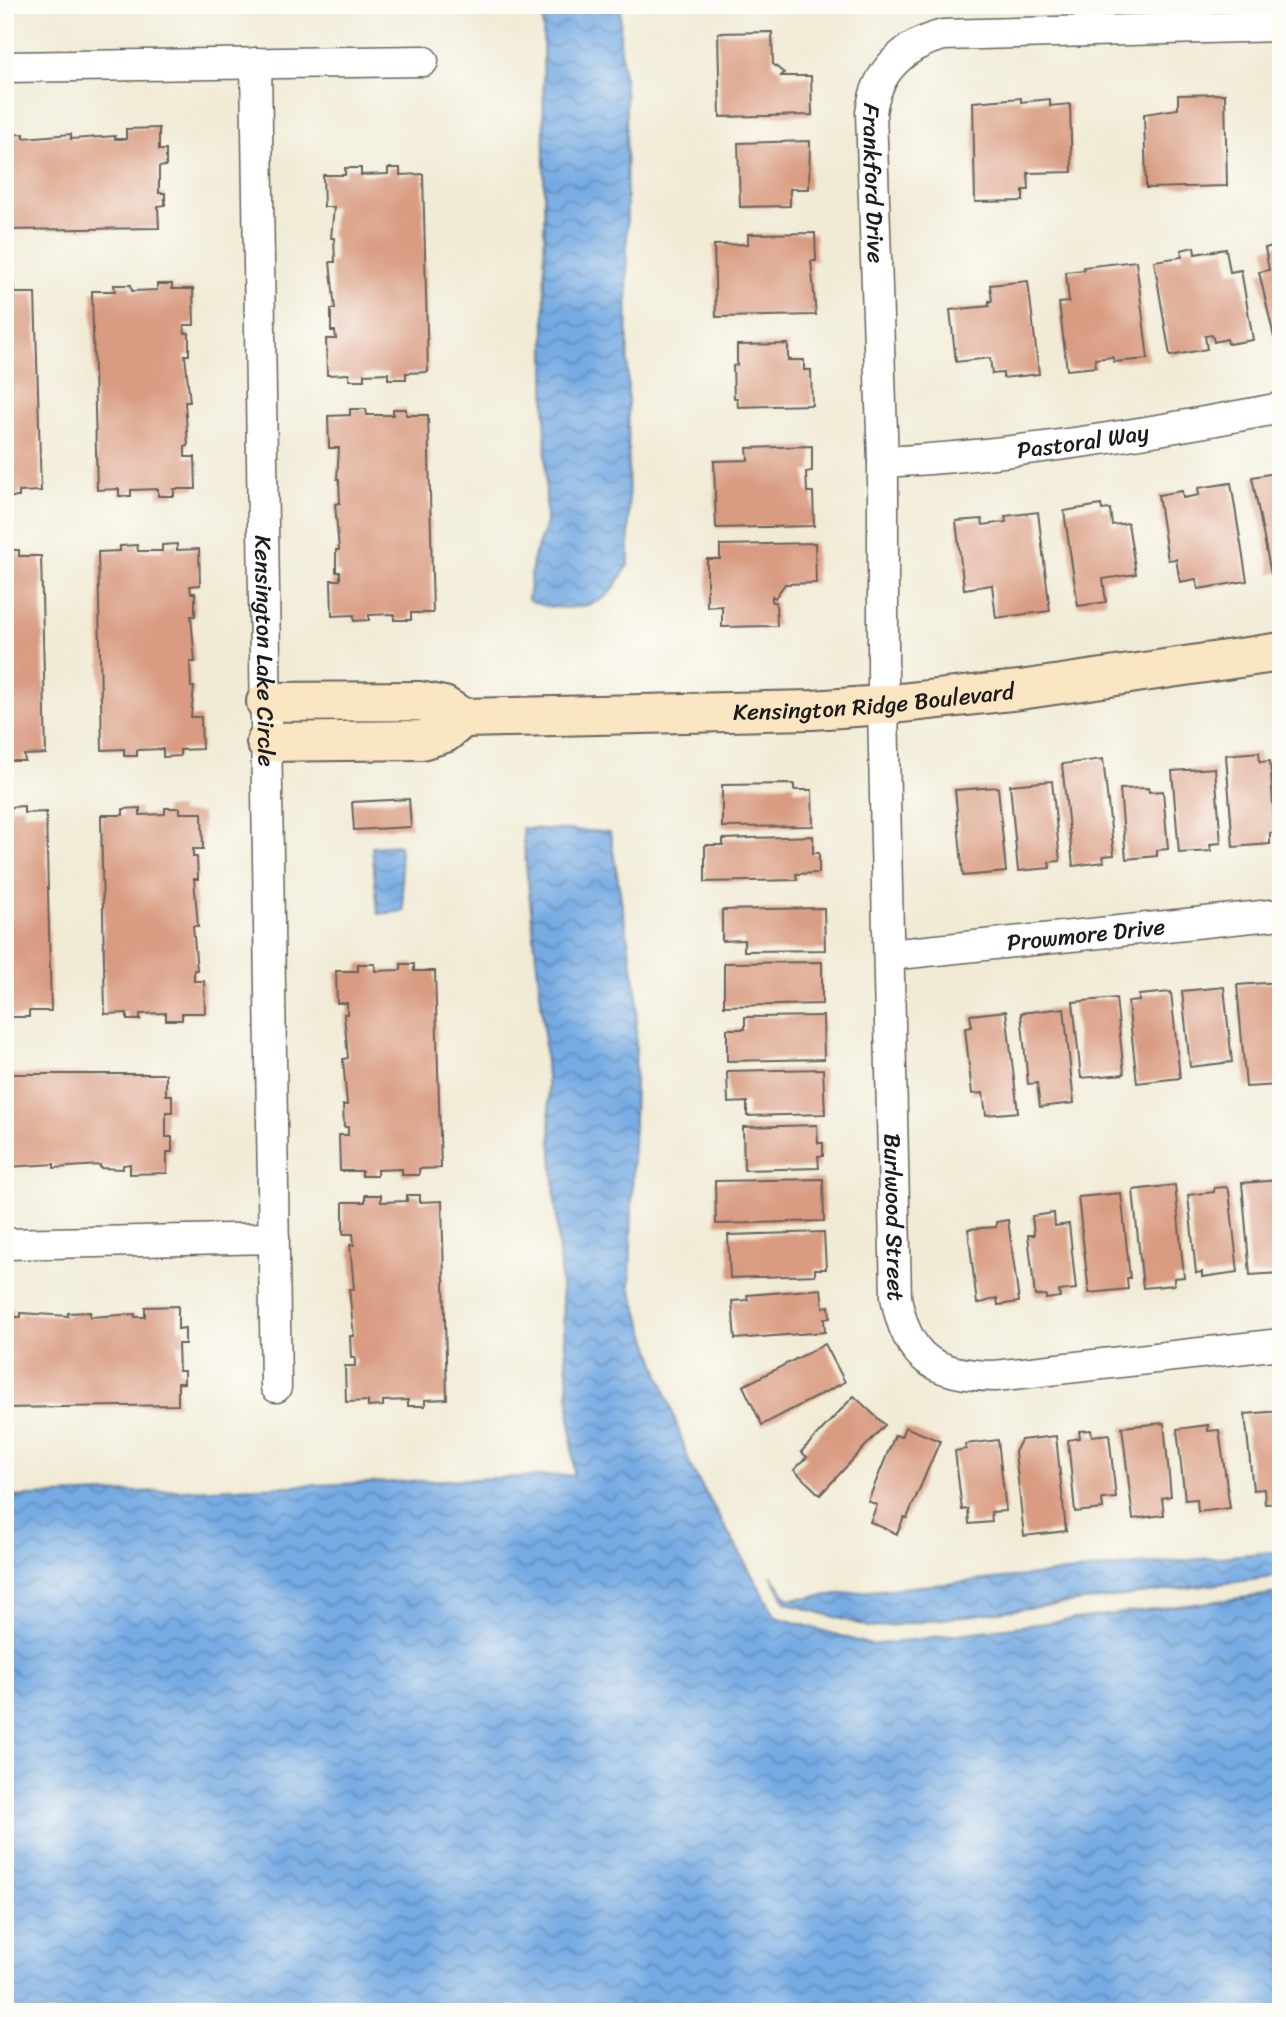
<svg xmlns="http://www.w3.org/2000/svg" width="1286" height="2017" viewBox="0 0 1286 2017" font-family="Sriracha,sans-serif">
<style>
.water{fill:url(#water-waves);stroke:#486380;stroke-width:2}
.building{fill:#d99b81}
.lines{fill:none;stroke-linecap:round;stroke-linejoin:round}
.street-casing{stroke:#67645d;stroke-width:33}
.secondary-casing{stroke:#67645d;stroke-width:42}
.street{stroke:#fff;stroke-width:30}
.secondary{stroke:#fbe6c3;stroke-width:38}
.labels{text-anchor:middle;stroke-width:5;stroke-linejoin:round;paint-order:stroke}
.street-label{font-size:23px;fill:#1c1c1c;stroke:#fdfcf7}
</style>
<defs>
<pattern id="water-waves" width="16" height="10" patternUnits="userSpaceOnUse" patternTransform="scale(1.75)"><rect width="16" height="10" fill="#75aae3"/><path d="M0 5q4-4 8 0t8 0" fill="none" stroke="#5f8ab7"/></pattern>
</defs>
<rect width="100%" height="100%" fill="#fdfcf7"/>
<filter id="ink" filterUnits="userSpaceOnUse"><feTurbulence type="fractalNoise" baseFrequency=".0143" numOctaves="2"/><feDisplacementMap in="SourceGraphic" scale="14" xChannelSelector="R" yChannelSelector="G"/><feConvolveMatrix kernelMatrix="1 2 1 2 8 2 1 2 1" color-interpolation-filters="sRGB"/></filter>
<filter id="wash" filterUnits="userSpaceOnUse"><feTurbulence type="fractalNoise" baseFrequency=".00686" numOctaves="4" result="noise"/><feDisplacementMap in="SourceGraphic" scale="28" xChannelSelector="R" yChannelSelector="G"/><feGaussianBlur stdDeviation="1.57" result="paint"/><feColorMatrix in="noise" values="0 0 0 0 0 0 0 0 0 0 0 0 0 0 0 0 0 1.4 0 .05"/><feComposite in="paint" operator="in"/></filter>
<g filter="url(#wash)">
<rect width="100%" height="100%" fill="#f1ebd5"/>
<g class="water">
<path d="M543,5H621L620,41L626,100L629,563C621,576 613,595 598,601C579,610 545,610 528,600L533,560L546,523Z"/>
<polygon points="522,828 610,832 637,995 630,1287 691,1467 776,1617 871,1645 1281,1593 1281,2012 5,2012 5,1497 574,1475 543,1020"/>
<polygon points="399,845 404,911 378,914 372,847"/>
<polygon points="1281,1551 1281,1576 872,1628 786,1603 771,1575 789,1599"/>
</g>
<g id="blocks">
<g class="building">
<polygon points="772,32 773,64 784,73 781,76 811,76 812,115 720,117 718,33"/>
<polygon points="1225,94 1227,186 1146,188 1144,114 1178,109 1178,95"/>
<polygon points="1021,98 1021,102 1050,99 1050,106 1070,104 1072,172 1028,173 1029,190 1023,190 1023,201 975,202 973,102"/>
<polygon points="159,128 159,150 166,150 166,166 159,167 159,193 165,193 165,205 158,206 159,228 5,230 5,135 24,134 24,138 71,134 71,139 115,136 115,139 126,139 126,129"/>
<polygon points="810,141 809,189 790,189 790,206 740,207 738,143"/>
<polygon points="345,168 361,168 361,175 388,174 388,168 400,168 400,175 423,174 428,372 406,373 406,379 388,379 388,373 364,374 364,380 349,380 349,374 327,375 326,339 336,339 335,331 331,331 331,309 335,309 330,262 335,262 334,238 331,238 334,207 324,207 323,175 345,175"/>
<polygon points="815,233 816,261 811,261 816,315 716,317 714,245 748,244 748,234"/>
<polygon points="1281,244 1281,335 1274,337 1259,272 1269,270 1265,248"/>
<polygon points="1194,247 1195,254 1226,249 1230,272 1241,270 1253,340 1228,344 1227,339 1214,342 1212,335 1205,336 1207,349 1170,356 1154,261 1182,257 1181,250"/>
<polygon points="1136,261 1148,359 1113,362 1113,357 1095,359 1096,367 1067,370 1059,303 1069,302 1066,272 1084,270 1083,267"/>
<polygon points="1028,281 1039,374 1003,378 1003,373 992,374 990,358 956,362 950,310 989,306 989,301 992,301 990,285"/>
<polygon points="157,284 172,284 172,289 193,289 194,325 184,325 185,333 189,333 189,355 185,355 190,402 185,402 188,446 185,446 185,457 195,457 196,489 174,489 174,496 158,496 158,489 131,490 131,496 119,496 119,489 97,490 92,291 115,291 114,285 131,285 132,291 157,290"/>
<polygon points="5,287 14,287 14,293 35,293 41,491 19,492 19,497 5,497"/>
<polygon points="788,344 788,360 804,360 804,370 811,370 812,405 738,407 737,398 734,398 733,366 737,365 737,345"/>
<polygon points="350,409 366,409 367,415 393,415 393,409 406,409 406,415 428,415 433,613 411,613 411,620 394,620 394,614 369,615 369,620 354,621 354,615 332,616 331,580 340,580 340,572 336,572 336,550 339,550 335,504 340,503 339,479 337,479 339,448 329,448 328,416 350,415"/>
<polygon points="812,446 812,471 806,472 807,492 813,492 814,526 716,528 714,461 748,460 747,448"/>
<polygon points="1281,472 1281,572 1271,574 1252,477"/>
<polygon points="1231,483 1247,581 1198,589 1196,579 1180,582 1176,559 1168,560 1158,495 1182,491 1183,498 1199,495 1198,488"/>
<polygon points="1101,505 1102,510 1110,509 1112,525 1128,523 1136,574 1103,579 1106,602 1078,606 1064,511"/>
<polygon points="1038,512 1050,611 996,618 992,585 964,589 956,521 982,519 983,525 1006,522 1005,516"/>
<polygon points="815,543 816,583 785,584 775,598 772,596 772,602 776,602 777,626 722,627 722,606 707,607 707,559 720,559 720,545"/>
<polygon points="177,544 177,550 199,549 200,585 190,586 191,593 195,593 195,616 191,616 195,662 190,662 191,687 194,687 191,717 201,717 202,749 180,750 180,756 163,757 163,749 137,750 137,756 124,756 124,749 102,750 98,552 120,551 120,546 137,545 138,551 162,551 162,545"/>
<polygon points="6,550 19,550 19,556 41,556 46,754 24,755 25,761 7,761 5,755"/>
<polygon points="1259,752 1260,762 1270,761 1275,833 1270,833 1270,844 1233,847 1226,755"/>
<polygon points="1103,759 1114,855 1103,856 1104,862 1073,866 1062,764"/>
<polygon points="1215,768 1221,843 1210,844 1211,851 1179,853 1172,771"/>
<polygon points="1052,781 1060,861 1049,862 1050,868 1018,871 1010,785"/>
<polygon points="794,784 794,790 812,790 813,826 722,827 722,785"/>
<polygon points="998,787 1006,872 963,876 955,790"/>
<polygon points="1148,788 1149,792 1163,791 1168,849 1157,850 1157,856 1126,859 1120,789"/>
<polygon points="409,799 411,827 354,830 352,802"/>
<polygon points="24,806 24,813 46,812 51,1011 29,1011 29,1017 12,1017 12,1012 5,1012 5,813 11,812 11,807"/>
<polygon points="140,808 140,815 165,814 165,808 180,808 180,813 202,813 203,849 193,849 193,857 197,857 198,879 194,879 198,926 193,926 197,970 194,970 194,981 204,981 205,1013 182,1013 182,1020 166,1020 166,1013 140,1014 140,1020 127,1020 127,1013 105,1014 101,815 123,815 123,809"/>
<polygon points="813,836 813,853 819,853 819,873 796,874 797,880 705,882 705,845 723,845 723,839"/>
<polygon points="824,908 825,950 744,951 744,940 722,941 722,910"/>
<polygon points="822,962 822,1004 724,1006 724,963"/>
<polygon points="358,964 375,964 375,971 401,970 401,964 414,964 414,971 435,971 441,1168 419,1169 419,1175 402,1175 402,1169 377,1170 377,1176 362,1176 362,1171 340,1171 339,1135 348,1135 348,1127 344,1127 343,1105 347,1105 343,1059 348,1058 344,1014 347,1014 347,1003 337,1003 336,971 358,971"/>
<polygon points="1280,982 1281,1085 1246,1087 1237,985"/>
<polygon points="1224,987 1232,1062 1190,1067 1182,991"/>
<polygon points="1171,992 1180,1078 1137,1083 1128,1002 1139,1001 1139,995"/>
<polygon points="1116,998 1124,1074 1081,1078 1073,1002"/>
<polygon points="1064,1008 1074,1103 1040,1107 1037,1083 1028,1084 1021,1013"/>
<polygon points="1006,1011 1018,1112 986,1115 983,1093 972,1094 965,1028 972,1027 970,1015"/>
<polygon points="823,1016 824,1059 727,1061 727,1029 745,1029 745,1017"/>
<polygon points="823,1069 825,1114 747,1116 747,1102 728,1103 727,1071"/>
<polygon points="5,1074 166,1074 166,1095 172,1095 172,1112 166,1112 166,1137 172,1137 172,1152 167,1152 167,1173 130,1174 130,1164 123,1165 123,1169 100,1168 100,1165 54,1168 54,1164 9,1167 9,1163 5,1163"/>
<polygon points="817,1125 818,1143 823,1143 823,1156 818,1156 819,1168 744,1170 743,1127"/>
<polygon points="823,1179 824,1221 716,1224 715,1181"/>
<polygon points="1281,1180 1281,1273 1250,1275 1242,1183"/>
<polygon points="1175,1185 1184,1277 1174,1278 1174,1285 1143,1288 1133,1190"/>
<polygon points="1226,1187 1229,1191 1238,1272 1202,1277 1202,1272 1196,1273 1188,1195 1214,1192 1214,1188"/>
<polygon points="1121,1193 1130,1278 1127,1278 1128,1289 1089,1293 1078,1197"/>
<polygon points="365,1195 381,1195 381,1202 407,1201 407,1195 420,1195 420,1202 442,1201 447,1399 425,1400 425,1406 408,1406 408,1400 383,1401 383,1406 368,1407 368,1401 346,1402 345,1366 355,1366 355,1358 351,1358 350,1336 354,1336 349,1289 354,1289 350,1245 354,1245 353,1234 343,1234 343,1202 365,1202"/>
<polygon points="1054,1213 1055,1226 1069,1224 1076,1289 1059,1291 1060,1297 1046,1299 1046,1295 1035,1296 1028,1235 1034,1235 1032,1216"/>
<polygon points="1008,1220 1019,1302 998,1305 997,1298 977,1304 968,1229 996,1227 996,1222"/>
<polygon points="824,1232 826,1269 815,1269 815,1275 730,1278 728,1235"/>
<polygon points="821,1289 823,1307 829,1306 830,1318 824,1319 825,1332 735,1339 732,1301 748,1300 747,1295"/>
<polygon points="178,1306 178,1329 185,1328 185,1344 178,1344 179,1371 184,1371 184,1383 178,1383 178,1405 5,1408 5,1308 13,1308 14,1317 21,1317 21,1313 68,1316 68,1313 90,1312 90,1317 135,1314 135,1317 145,1317 145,1307"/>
<polygon points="825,1344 845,1382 762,1425 743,1386"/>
<polygon points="854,1396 885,1425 820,1495 794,1470 807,1457 801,1452"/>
<polygon points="1281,1411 1281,1503 1265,1504 1264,1489 1253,1490 1245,1414"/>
<polygon points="1164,1423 1171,1496 1162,1498 1164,1515 1133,1519 1122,1427"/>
<polygon points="1208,1425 1208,1431 1219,1430 1230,1508 1198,1512 1197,1499 1185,1500 1177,1429"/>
<polygon points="905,1427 940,1441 907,1518 904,1517 897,1534 870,1522 877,1505 868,1501 895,1435 901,1437"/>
<polygon points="1091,1430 1092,1436 1109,1434 1116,1498 1102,1499 1103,1509 1075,1512 1068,1440 1080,1438 1079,1431"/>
<polygon points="1056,1436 1066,1531 1024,1536 1015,1452 1021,1440"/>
<polygon points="998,1440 1006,1511 991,1512 992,1522 969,1524 968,1509 962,1510 955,1451 966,1449 965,1444"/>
</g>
</g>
</g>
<g filter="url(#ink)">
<use href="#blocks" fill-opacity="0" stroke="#67645d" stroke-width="2"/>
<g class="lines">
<defs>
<g id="street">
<path id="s1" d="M1281,26L943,35C903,45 876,72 871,113L883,462V705L896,1297C907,1360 935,1375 995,1376L1281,1344"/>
<path id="s2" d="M256,63L276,1387"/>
<polyline points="5,67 423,61"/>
<path id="s3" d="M883,462C1017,455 1149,433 1281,408"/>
<path id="s4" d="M889,955L1281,914"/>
<polyline points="5,1244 274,1238"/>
</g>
<g id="secondary">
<path id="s5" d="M266,702L420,701L444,706L463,718L812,710L883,705L1020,690L1281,652"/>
<polyline points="266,742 421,740 445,733 463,718"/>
</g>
</defs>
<use href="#street" class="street-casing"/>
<use href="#secondary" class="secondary-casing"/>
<use href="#street" class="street"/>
<use href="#secondary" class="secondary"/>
</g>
</g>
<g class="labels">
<g class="street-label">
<text dy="8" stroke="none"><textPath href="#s1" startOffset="522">Frankford Drive</textPath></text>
<text dy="8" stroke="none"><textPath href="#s3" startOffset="201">Pastoral Way</textPath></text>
<text dy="8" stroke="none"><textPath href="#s2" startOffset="588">Kensington Lake Circle</textPath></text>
<text dy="8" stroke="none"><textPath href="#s5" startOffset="612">Kensington Ridge Boulevard</textPath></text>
<text dy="8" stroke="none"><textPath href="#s4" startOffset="198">Prowmore Drive</textPath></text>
<text dy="8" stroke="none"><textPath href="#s1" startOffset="1556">Burlwood Street</textPath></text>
</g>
</g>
<rect width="1286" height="2017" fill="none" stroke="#fdfcf7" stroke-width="28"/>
</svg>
